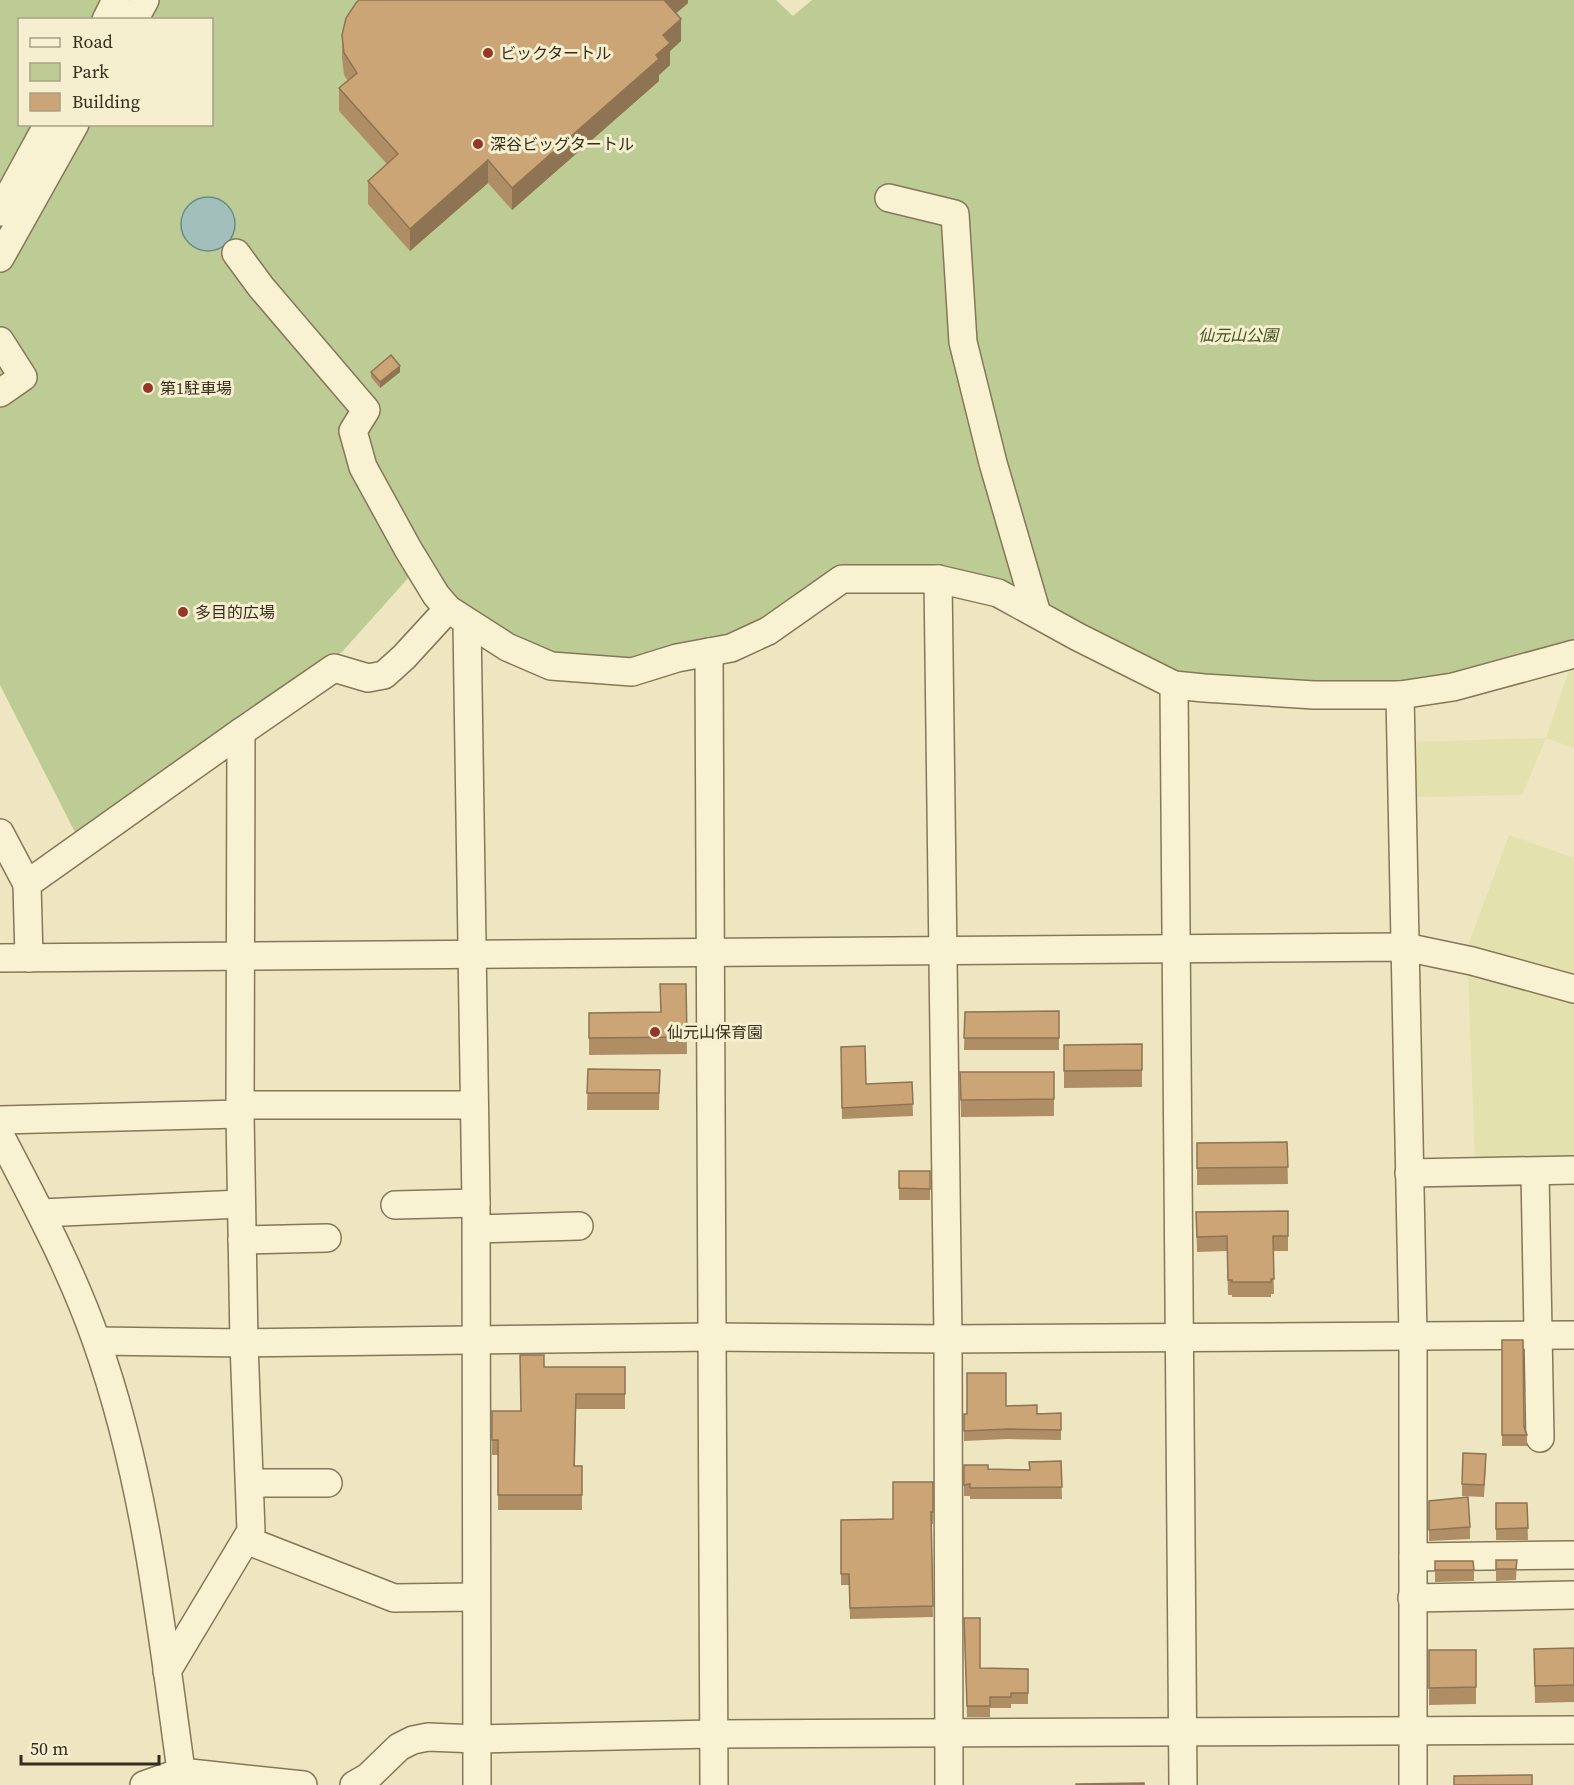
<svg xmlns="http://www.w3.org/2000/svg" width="1574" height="1785" viewBox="0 0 1574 1785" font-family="'Source Serif 4','Noto Sans JP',serif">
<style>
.farmland{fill:#e3e1ad}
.green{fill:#bdcb94;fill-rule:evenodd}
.water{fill:#a3bfbb;stroke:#6a8d89;stroke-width:1.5}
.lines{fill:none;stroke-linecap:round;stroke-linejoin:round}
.minor-casing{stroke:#867758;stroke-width:30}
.minor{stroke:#f8f2d3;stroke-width:27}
.wall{fill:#af8e65}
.shaded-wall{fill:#8e7453}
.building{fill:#cba576;stroke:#8e7453;stroke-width:1.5}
.poi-dot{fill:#953628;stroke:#f5efcf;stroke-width:2}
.labels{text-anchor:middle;stroke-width:6;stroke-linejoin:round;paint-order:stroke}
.poi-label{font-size:16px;fill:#362c1c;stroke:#f5efcf;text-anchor:start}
.park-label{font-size:16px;font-style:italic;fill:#405223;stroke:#f5efcf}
</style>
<rect width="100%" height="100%" fill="#ede6c0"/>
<g class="farmland">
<polygon points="1574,668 1574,748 1546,738 1522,795 1414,797 1412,742 1546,738 1569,670"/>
<polygon points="1509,835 1574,858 1574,973 1468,946"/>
<polygon points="1468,971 1574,1001 1574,1158 1475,1161"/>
</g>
<path class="green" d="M0,0H776L793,16L812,0H1574V646L1399,690L1170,678L1049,615L862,569L769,622L644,661L589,664L512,641L410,576L342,652L234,730L78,838L0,685ZM20,20H212V124H20Z"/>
<circle class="water" cx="208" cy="224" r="27"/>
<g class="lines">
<defs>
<g id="minor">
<polyline points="106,20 116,0"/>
<polyline points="134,20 145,0"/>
<polyline points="889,198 955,214 963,342 993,463 1037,614"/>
<polyline points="0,212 48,124"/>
<polyline points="236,253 261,287 366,410 353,431 363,467 408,549 436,595 448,609"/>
<polyline points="0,258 75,124"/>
<polyline points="0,341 23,377 0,393"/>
<polyline points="938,579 948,1339 949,1785"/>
<polyline points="467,622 476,1203 477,1785"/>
<polyline points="709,652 714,1785"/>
<polyline points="1174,685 1183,1785"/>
<polyline points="1400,695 1413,1336 1413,1785"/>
<polyline points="241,732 334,668 368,678 384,675 404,657 448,609 507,647 551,666 632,672 677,658 731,648 768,631 842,579 938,579 998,593 1078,637 1174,685 1204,688 1314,695 1400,695 1453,687 1574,654"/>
<polyline points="0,833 27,884"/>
<polyline points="0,958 1405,947 1472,961 1574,989"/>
<polyline points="29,958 27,884 241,732 240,1114 244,1343 251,1531 167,1671"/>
<polyline points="240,1105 474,1105"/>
<polyline points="0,1120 240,1114"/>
<path d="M0,1135C35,1202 71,1269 96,1340C147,1483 162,1636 183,1785"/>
<polyline points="1535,1172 1540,1438"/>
<polyline points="1409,1173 1574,1170"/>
<polyline points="395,1205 476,1203"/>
<polyline points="41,1213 241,1204"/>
<polyline points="477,1229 579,1226"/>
<polyline points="242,1240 327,1238"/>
<polyline points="97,1341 244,1343 713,1337 948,1339 1574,1335"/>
<polyline points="250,1483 328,1483"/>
<polyline points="246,1540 394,1598 476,1597"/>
<polyline points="1413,1557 1574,1555"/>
<polyline points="1412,1598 1574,1595"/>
<polyline points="144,1785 181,1772 303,1785"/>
<polyline points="354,1785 368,1777 399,1747 413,1740 428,1737 477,1739 714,1734 1574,1730"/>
</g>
</defs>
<use href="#minor" class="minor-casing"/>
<use href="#minor" class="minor"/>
</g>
<g class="wall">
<polygon points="688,0 688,3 676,13 681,41 670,51 670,65 659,75 659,81 512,210 488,183 410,251 368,204 368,181 387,164 339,111 339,88 348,81 344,75 342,57 342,35"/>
<polygon points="371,372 400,372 380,388 371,377"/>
<polygon points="686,984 687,1054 589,1055 589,1013 661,1012"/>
<polygon points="1059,1011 1059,1050 964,1050 965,1012"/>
<polygon points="1142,1044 1142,1087 1064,1088 1064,1045"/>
<polygon points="841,1047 866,1084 912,1082 913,1116 842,1119"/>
<polygon points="588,1069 660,1070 659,1110 587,1110"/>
<polygon points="960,1072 1054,1072 1054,1116 961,1117"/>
<polygon points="1287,1142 1288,1184 1197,1185 1197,1143"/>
<rect x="899" y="1171" width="31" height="29"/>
<polygon points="1288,1211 1288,1251 1273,1251 1274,1294 1271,1294 1271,1297 1232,1297 1232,1295 1228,1295 1227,1251 1197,1252 1196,1212"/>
<polygon points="1502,1340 1527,1435 1527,1446 1502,1446"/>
<polygon points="544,1367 625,1367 625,1409 576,1409 575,1466 582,1466 582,1510 498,1510 498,1455 492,1455 492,1411 520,1411"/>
<polygon points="1061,1413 1061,1440 1008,1439 964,1441 964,1414"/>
<polygon points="1061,1461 1062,1499 970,1499 970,1496 964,1496 964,1465 988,1469 1029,1470"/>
<polygon points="1486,1465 1484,1497 1462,1496 1462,1484"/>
<polygon points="933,1482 933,1524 931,1524 933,1617 850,1619 849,1585 841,1585 841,1520 893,1519"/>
<polygon points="1429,1501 1470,1527 1470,1539 1429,1541"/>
<polygon points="1496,1503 1527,1503 1528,1540 1496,1540"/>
<polygon points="1496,1560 1517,1560 1516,1580 1496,1581"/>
<polygon points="1435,1561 1474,1570 1474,1581 1435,1582"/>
<polygon points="964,1618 980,1668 1028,1669 1028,1704 1011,1704 1011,1708 990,1708 990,1717 967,1717"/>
<polygon points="1574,1648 1574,1702 1535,1703 1534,1649"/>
<polygon points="1429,1650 1476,1650 1476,1704 1429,1705"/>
</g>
<g class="shaded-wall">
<polygon points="666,0 688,0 688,3 665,23"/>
<polygon points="681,19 681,41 670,51 670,65 659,75 659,81 512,210 512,188 656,55 663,35"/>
<polygon points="488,160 488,183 410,251 410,229"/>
<polygon points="400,366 400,372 380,388 380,382"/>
</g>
<g class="building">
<polygon points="359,0 666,0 665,1 681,19 663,35 670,43 656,55 659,59 512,188 488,160 410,229 368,181 398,154 339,88 357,73 344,53 342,35 346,18 356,3"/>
<polygon points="391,355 400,366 380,382 371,372"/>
<polygon points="660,984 686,984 687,1037 589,1038 589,1013 661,1012"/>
<polygon points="1059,1011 1059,1038 964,1038 965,1012"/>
<polygon points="1142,1044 1142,1070 1064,1071 1064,1045"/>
<polygon points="865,1046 866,1084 912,1082 913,1104 842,1108 841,1047"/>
<polygon points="588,1069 660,1070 659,1093 587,1093"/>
<polygon points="960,1072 1054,1072 1054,1099 961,1100"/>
<polygon points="1287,1142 1288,1167 1197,1168 1197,1143"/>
<polygon points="899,1171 930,1171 930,1189 899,1188"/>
<polygon points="1288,1211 1288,1236 1273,1236 1274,1279 1271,1279 1271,1282 1232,1282 1232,1280 1228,1280 1227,1236 1197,1237 1196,1212"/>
<polygon points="1502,1340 1523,1340 1524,1427 1527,1435 1502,1435"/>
<polygon points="520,1355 544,1355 544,1367 625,1367 625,1394 576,1394 574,1466 582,1466 582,1495 498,1495 498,1440 492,1440 492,1411 521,1411"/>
<polygon points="967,1373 1006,1373 1006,1406 1037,1405 1037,1414 1061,1413 1061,1430 1008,1429 964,1431 964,1414 967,1414"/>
<polygon points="1463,1453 1486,1454 1484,1485 1462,1484"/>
<polygon points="1061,1461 1062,1487 970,1488 970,1484 964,1485 964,1465 988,1465 988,1469 1030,1470 1029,1462"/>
<polygon points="893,1482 933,1482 933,1512 931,1512 933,1606 850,1608 849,1574 841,1574 841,1520 893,1519"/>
<polygon points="1468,1497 1470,1527 1429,1530 1429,1501"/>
<polygon points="1496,1503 1527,1503 1528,1528 1496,1529"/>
<polygon points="1496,1560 1517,1560 1516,1569 1496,1569"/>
<polygon points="1435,1561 1473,1561 1474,1570 1435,1570"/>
<polygon points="964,1618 980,1618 980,1668 1028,1669 1028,1693 1011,1693 1011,1697 990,1697 990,1706 967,1706"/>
<polygon points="1574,1648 1574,1685 1535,1686 1534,1649"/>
<polygon points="1429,1650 1476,1650 1476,1687 1429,1688"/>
<polygon points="1532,1775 1532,1785 1454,1785 1454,1776"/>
<polygon points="1144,1783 1144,1785 1076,1785 1076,1784"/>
</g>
<g class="poi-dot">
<circle cx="488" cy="53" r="6"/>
<circle cx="478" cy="144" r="6"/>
<circle cx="148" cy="388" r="6"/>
<circle cx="183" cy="612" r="6"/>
<circle cx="655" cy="1032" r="6"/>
</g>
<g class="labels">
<g class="poi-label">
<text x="500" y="59">ビックタートル</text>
<text x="490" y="150">深谷ビッグタートル</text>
<text x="160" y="394">第1駐車場</text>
<text x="195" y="618">多目的広場</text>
<text x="667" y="1038">仙元山保育園</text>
</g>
<g class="park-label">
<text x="1238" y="341">仙元山公園</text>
</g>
</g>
<rect x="18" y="18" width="195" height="108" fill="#f5efcf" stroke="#a9a187" stroke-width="1.5"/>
<rect x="30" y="38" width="30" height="9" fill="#f8f2d3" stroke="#a9a187" stroke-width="1.5"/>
<text x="72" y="48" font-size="18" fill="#362c1c">Road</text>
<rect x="30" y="63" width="30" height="18" fill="#bdcb94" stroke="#a9a187" stroke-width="1.5"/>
<text x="72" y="78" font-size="18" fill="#362c1c">Park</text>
<rect x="30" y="93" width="30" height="18" fill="#cba576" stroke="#a9a187" stroke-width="1.5"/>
<text x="72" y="108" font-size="18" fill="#362c1c">Building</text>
<path d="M21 1755v9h138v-9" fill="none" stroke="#362c1c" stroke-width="3"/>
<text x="30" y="1755" font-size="18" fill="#362c1c" stroke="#f5efcf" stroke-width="4.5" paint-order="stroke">50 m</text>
</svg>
